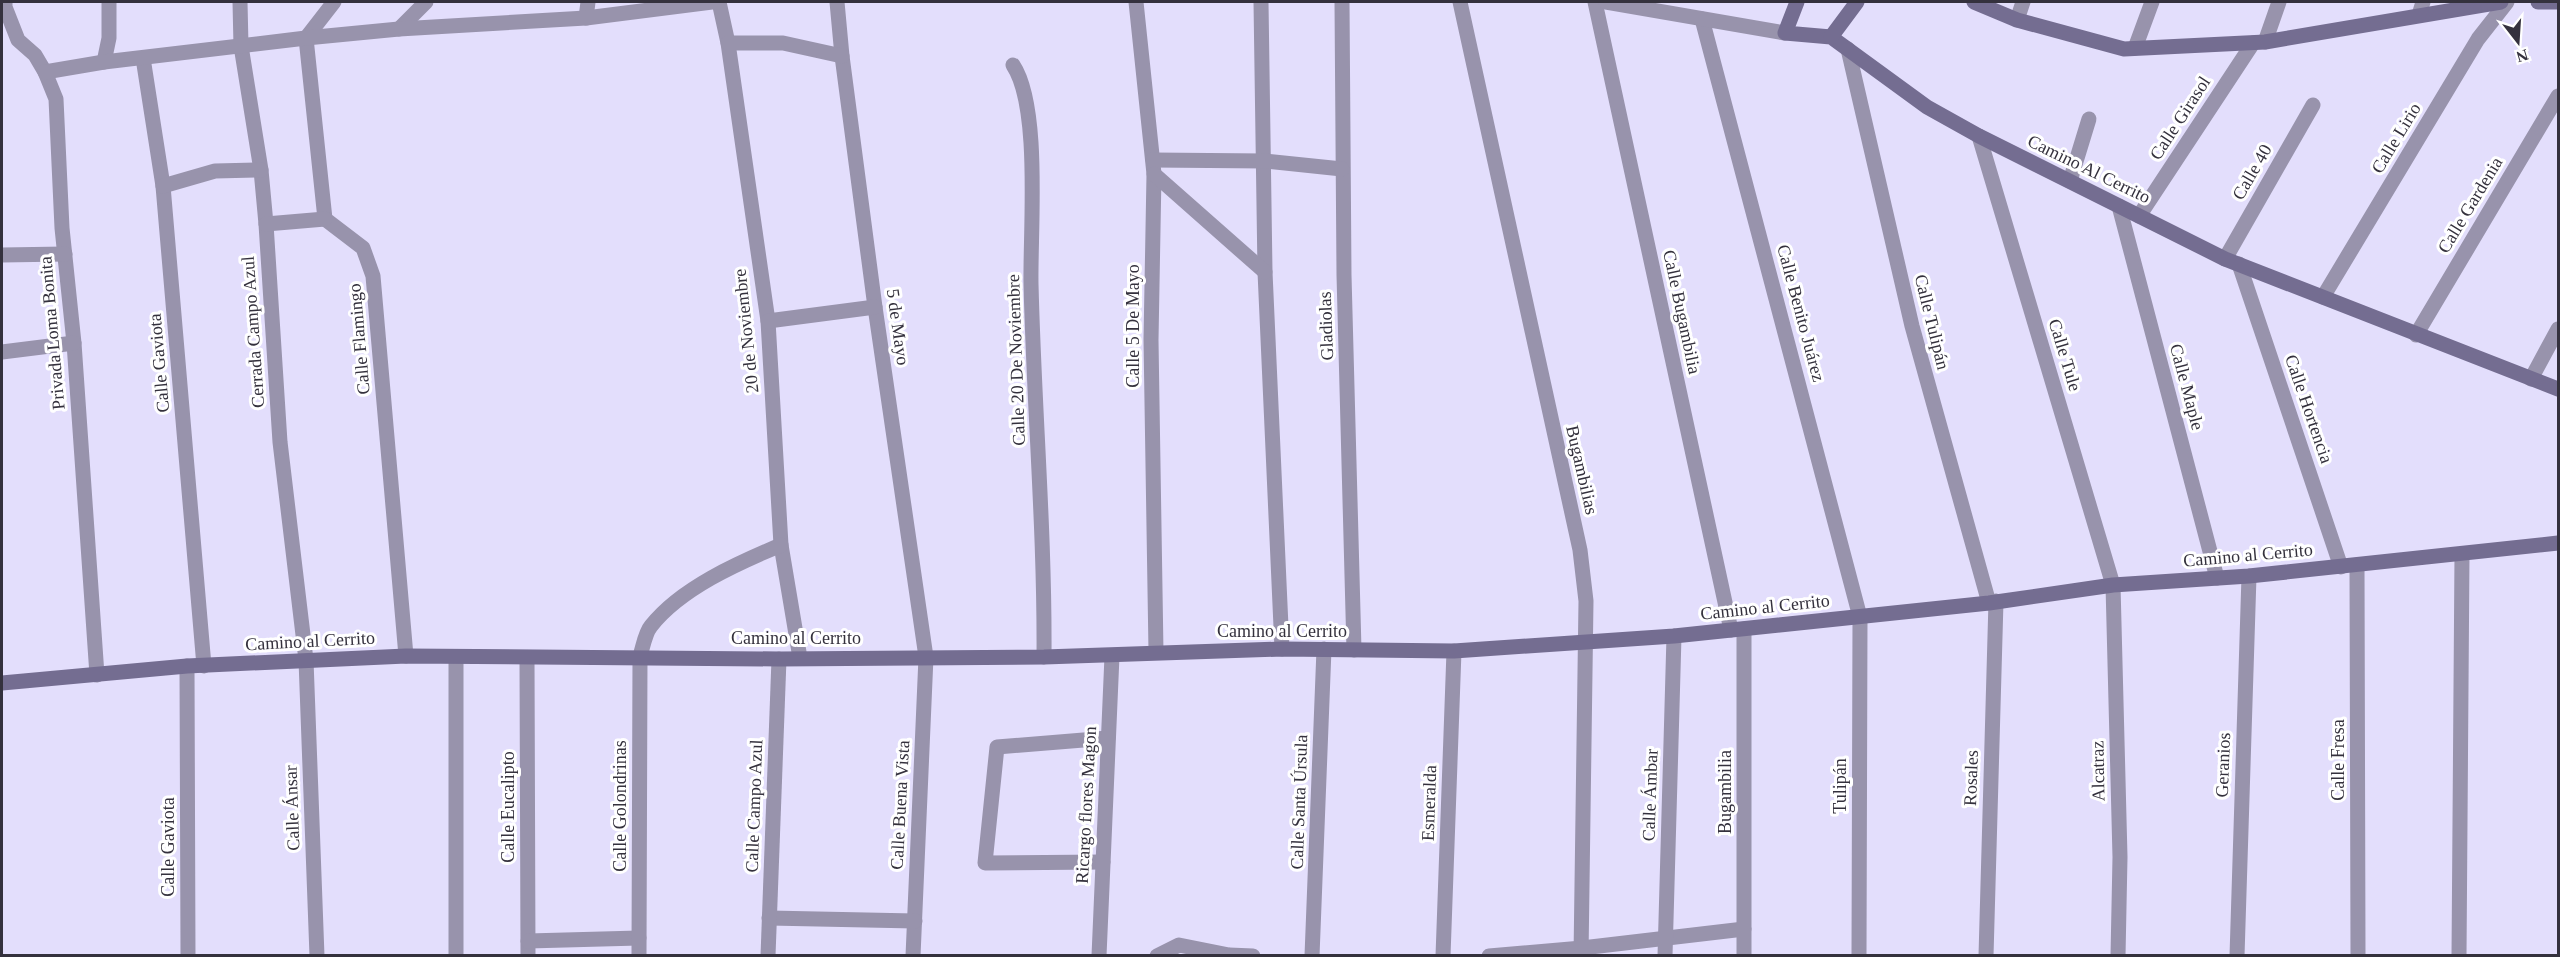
<svg xmlns="http://www.w3.org/2000/svg" width="2560" height="957" viewBox="0 0 2560 957" font-family="'Times New Roman',serif">
<style>
.lines{fill:none;stroke-linecap:round;stroke-linejoin:round}
.minor{stroke:#9893ac;stroke-width:15}
.tertiary{stroke:#9893ac;stroke-width:15}
.secondary{stroke:#746d91;stroke-width:15}
.labels{text-anchor:middle;stroke-width:6;stroke-linejoin:round;paint-order:stroke}
.street-label{font-size:18px;fill:#34313d;stroke:#fff}
</style>
<rect width="100%" height="100%" fill="#e3defc"/>
<g class="lines">
<g class="minor">
<polyline points="5,2 5,7 18,40 35,55 45,72 56,99 62,228 74,343 97,675"/>
<polyline points="240,2 241,46 261,170 266,224 280,442 306,660 317,956"/>
<polyline points="334,2 306,38 325,219 363,248 373,276 406,656"/>
<polyline points="719,2 728,43 768,321 781,545 800,658"/>
<polyline points="837,2 842,56 875,307 926,657 913,956"/>
<polyline points="1136,2 1154,174 1151,340 1156,652"/>
<polyline points="1261,2 1265,272 1282,649"/>
<polyline points="1342,2 1344,275 1354,650"/>
<polyline points="1460,2 1580,550 1586,601 1581,956"/>
<polyline points="1595,2 1731,630"/>
<polyline points="2419,15 2423,2"/>
<polyline points="586,18 588,2"/>
<polyline points="1702,19 1860,617 1859,956"/>
<polyline points="2017,20 2023,2"/>
<polyline points="399,29 426,2"/>
<polyline points="2265,42 2279,2"/>
<polyline points="728,43 783,43 842,56"/>
<polyline points="2135,48 2152,2"/>
<polyline points="1848,49 1912,326 1989,603"/>
<polyline points="143,58 163,186 204,666"/>
<polyline points="104,62 109,38 109,2"/>
<path d="M1013,65C1041,107 1030,231 1031,284C1034,409 1045,533 1044,657"/>
<polyline points="45,72 104,62 306,38 399,29 586,18 712,2"/>
<polyline points="1979,136 2113,585 2120,857 2118,956"/>
<polyline points="1153,160 1265,161 1342,169"/>
<polyline points="1154,174 1265,272"/>
<polyline points="2070,181 2089,119"/>
<polyline points="163,186 215,171 261,170"/>
<polyline points="2119,206 2217,578"/>
<polyline points="2139,216 2253,43"/>
<polyline points="266,224 325,219"/>
<polyline points="2,255 65,254"/>
<polyline points="2225,259 2313,105"/>
<polyline points="2239,264 2341,567"/>
<polyline points="2323,297 2478,39 2507,2"/>
<polyline points="768,321 875,307"/>
<polyline points="2416,335 2558,96"/>
<polyline points="2,352 74,343"/>
<polyline points="2531,379 2558,329"/>
<polyline points="2357,565 2358,956"/>
<polyline points="456,657 456,956"/>
<polyline points="527,658 528,956"/>
<polyline points="187,666 188,956"/>
<polyline points="1103,862 985,863 997,747 1108,738"/>
<polyline points="769,918 915,921"/>
<polyline points="528,941 639,938"/>
<path d="M639,956L640,656C643,647 645,633 651,626C681,588 738,563 781,545"/>
<polyline points="768,956 779,659"/>
<polyline points="1099,956 1112,656"/>
<polyline points="1157,956 1179,945 1229,955 1253,956"/>
<polyline points="1312,956 1324,649"/>
<polyline points="1443,956 1454,651"/>
<polyline points="1489,956 1582,948 1744,929"/>
<polyline points="1665,956 1674,636"/>
<polyline points="1744,956 1744,629"/>
<polyline points="1986,956 1996,601"/>
<polyline points="2237,956 2249,576"/>
<polyline points="2459,956 2462,554"/>
</g>
<polyline class="tertiary" points="1606,2 1785,33"/>
<g class="secondary">
<polyline points="1797,2 1785,33 1831,37 1927,107 1979,136 2225,259 2558,389"/>
<polyline points="1974,2 2017,20 2124,49 2265,42 2501,2"/>
<polyline points="2538,2 2558,2"/>
<polyline points="1831,37 1857,2"/>
<polyline points="2,683 187,666 406,656 779,659 1044,657 1282,649 1454,651 1674,636 1989,603 2113,585 2249,576 2558,543"/>
</g>
</g>
<g class="labels">
<g class="street-label">
<text transform="translate(2180 118) rotate(-57)" y="6">Calle Girasol</text>
<text transform="translate(2396 138) rotate(-59)" y="6">Calle Lirio</text>
<text transform="translate(2089 169) rotate(26)" y="6">Camino Al Cerrito</text>
<text transform="translate(2252 172) rotate(-60)" y="6">Calle 40</text>
<text transform="translate(2470 205) rotate(-59)" y="6">Calle Gardenia</text>
<text transform="translate(1682 312) rotate(78)" y="6">Calle Bugambilia</text>
<text transform="translate(1801 313) rotate(75)" y="6">Calle Benito Juárez</text>
<text transform="translate(1932 322) rotate(76)" y="6">Calle Tulipán</text>
<text transform="translate(1133 326) rotate(-90)" y="6">Calle 5 De Mayo</text>
<text transform="translate(1326 326) rotate(-92)" y="6">Gladiolas</text>
<text transform="translate(898 327) rotate(82)" y="6">5 de Mayo</text>
<text transform="translate(746 331) rotate(-96)" y="6">20 de Noviembre</text>
<text transform="translate(253 332) rotate(-94)" y="6">Cerrada Campo Azul</text>
<text transform="translate(52 333) rotate(-95)" y="6">Privada Loma Bonita</text>
<text transform="translate(359 339) rotate(-95)" y="6">Calle Flamingo</text>
<text transform="translate(2065 355) rotate(73)" y="6">Calle Tule</text>
<text transform="translate(1016 360) rotate(-92)" y="6">Calle 20 De Noviembre</text>
<text transform="translate(159 363) rotate(-95)" y="6">Calle Gaviota</text>
<text transform="translate(2187 387) rotate(75)" y="6">Calle Maple</text>
<text transform="translate(2309 409) rotate(71)" y="6">Calle Hortencia</text>
<text transform="translate(1582 470) rotate(77)" y="6">Bugambilias</text>
<text transform="translate(2248 555) rotate(-5)" y="6">Camino al Cerrito</text>
<text transform="translate(1765 607) rotate(-6)" y="6">Camino al Cerrito</text>
<text x="1282" y="637">Camino al Cerrito</text>
<text x="796" y="644">Camino al Cerrito</text>
<text transform="translate(310 641) rotate(-3)" y="6">Camino al Cerrito</text>
<text transform="translate(2338 760) rotate(-90)" y="6">Calle Fresa</text>
<text transform="translate(2223 765) rotate(-88)" y="6">Geranios</text>
<text transform="translate(2098 771) rotate(-91)" y="6">Alcatraz</text>
<text transform="translate(1971 778) rotate(-88)" y="6">Rosales</text>
<text transform="translate(1840 786) rotate(-90)" y="6">Tulipán</text>
<text transform="translate(1725 792) rotate(-90)" y="6">Bugambilia</text>
<text transform="translate(1650 795) rotate(-88)" y="6">Calle Ámbar</text>
<text transform="translate(1299 802) rotate(-88)" y="6">Calle Santa Úrsula</text>
<text transform="translate(1429 803) rotate(-88)" y="6">Esmeralda</text>
<text transform="translate(900 805) rotate(-87)" y="6">Calle Buena Vista</text>
<text transform="translate(1086 805) rotate(-87)" y="6">Ricargo flores Magon</text>
<text transform="translate(620 806) rotate(-90)" y="6">Calle Golondrinas</text>
<text transform="translate(754 806) rotate(-88)" y="6">Calle Campo Azul</text>
<text transform="translate(508 807) rotate(-90)" y="6">Calle Eucalipto</text>
<text transform="translate(292 808) rotate(-92)" y="6">Calle Ánsar</text>
<text transform="translate(168 847) rotate(-90)" y="6">Calle Gaviota</text>
</g>
</g>
<rect width="2560" height="957" fill="none" stroke="#34313d" stroke-width="6"/>
<g transform="translate(2518 42) rotate(163)" stroke="#ffffff" stroke-width="4.5" paint-order="stroke">
<path d="M0-4.5L10 22L0 15L-10 22Z" fill="#34313d"/>
<text y="-9" font-size="16" font-weight="bold" text-anchor="middle" fill="#34313d">N</text>
</g>
</svg>
